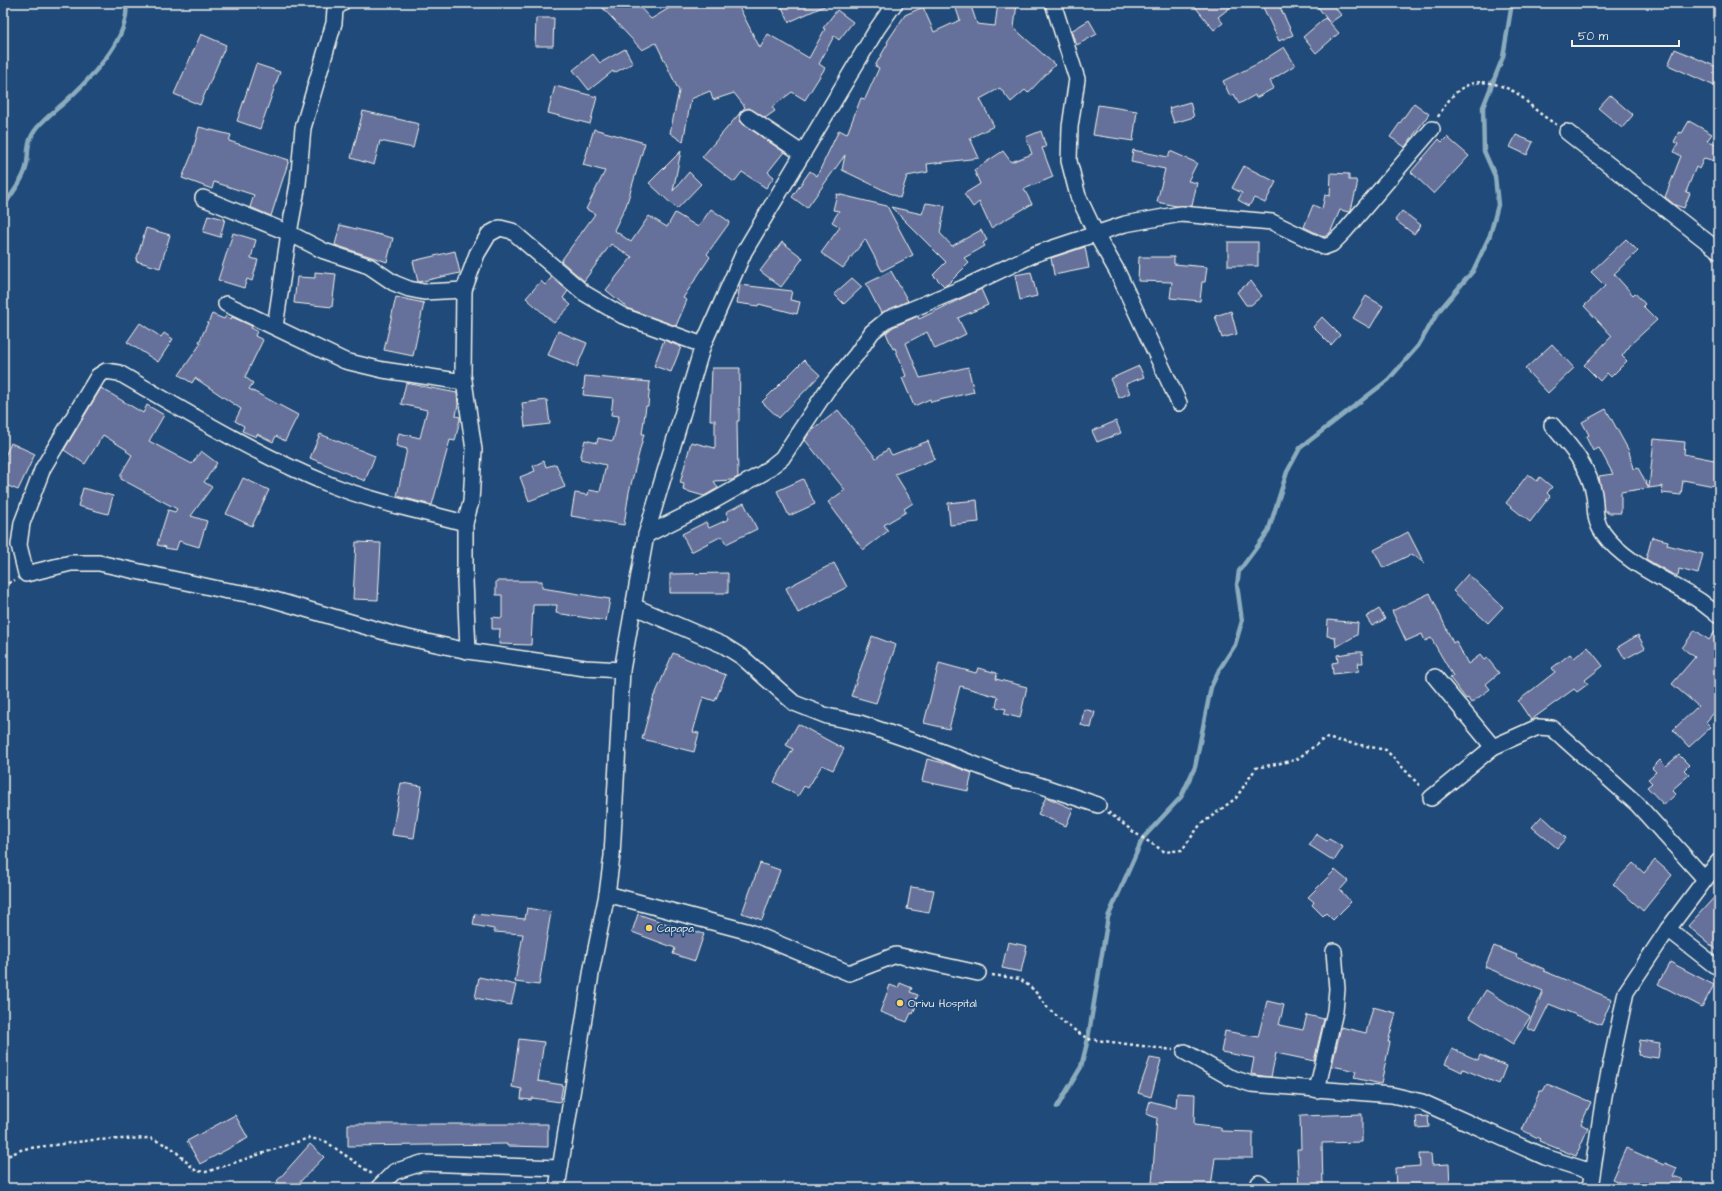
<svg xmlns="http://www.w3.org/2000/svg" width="1722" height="1191" viewBox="0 0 1722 1191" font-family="'Architects Daughter',sans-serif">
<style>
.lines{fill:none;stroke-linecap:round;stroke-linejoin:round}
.stream{stroke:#8cacbd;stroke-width:4.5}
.building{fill:#66719b;stroke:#f4f1e8}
.minor-casing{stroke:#f4f1e8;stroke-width:18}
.path{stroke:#f4f1e8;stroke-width:2.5;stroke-dasharray:3 3;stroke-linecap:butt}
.minor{stroke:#1f4a7a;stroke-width:15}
.poi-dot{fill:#ffd166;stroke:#1f4a7a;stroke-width:1.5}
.labels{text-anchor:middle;stroke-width:3.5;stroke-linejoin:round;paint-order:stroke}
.poi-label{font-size:11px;fill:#f4f1e8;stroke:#1f4a7a;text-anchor:start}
</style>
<rect width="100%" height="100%" fill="#1f4a7a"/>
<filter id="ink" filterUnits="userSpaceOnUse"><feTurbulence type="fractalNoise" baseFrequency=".025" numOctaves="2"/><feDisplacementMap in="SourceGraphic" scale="8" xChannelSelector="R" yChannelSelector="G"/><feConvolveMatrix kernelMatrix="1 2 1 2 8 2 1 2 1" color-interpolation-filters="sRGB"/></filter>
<g filter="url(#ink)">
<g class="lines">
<g class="stream">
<path d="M3,208C10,195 20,185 25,171C31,155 23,145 37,128C45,118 56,110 66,101C90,79 131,38 126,3"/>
<polyline points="1057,1107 1081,1067 1088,1039 1108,917 1143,838 1181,797 1195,767 1211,687 1219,670 1235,645 1242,621 1237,585 1239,571 1268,532 1287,472 1300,448 1388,380 1418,346 1438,312 1473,271 1490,235 1498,205 1495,176 1484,151 1483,107 1503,57 1512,3"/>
</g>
</g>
<g class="building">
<polygon points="598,3 636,3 651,19 671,7 668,3 737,3 760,48 768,34 809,58 825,29 823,28 837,10 853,22 839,40 834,36 819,64 825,68 805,100 792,92 772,107 775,111 765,118 749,108 740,112 740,121 743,124 784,152 768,172 774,177 766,188 742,172 734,182 702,157 745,107 734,93 713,100 710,91 691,99 683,142 670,133 679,91 656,43 642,50"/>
<polygon points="780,3 831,3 789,22"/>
<polygon points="954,3 970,3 977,24 995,26 998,3 1017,3 1014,28 1055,65 1028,93 1025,90 1011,102 1000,88 980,99 994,126 970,138 979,158 927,164 928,172 907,176 900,198 842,170 845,155 807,208 792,197 810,171 817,176 839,130 847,134 861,98 865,99 879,68 875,66 888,43 887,42 905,15 923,7 934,32 960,20"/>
<polygon points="1192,3 1236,3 1218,17 1223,23 1214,30"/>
<polygon points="1261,3 1278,3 1293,35 1279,41"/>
<polygon points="1315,3 1332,3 1341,15 1330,23 1339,33 1316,53 1303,37 1325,18 1329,22"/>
<polygon points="536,18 554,18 553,46 535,46"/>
<polygon points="1089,20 1097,34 1077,45 1071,31"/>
<polygon points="201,34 226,45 200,105 174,94"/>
<polygon points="1284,47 1295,65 1270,81 1274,88 1256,98 1255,95 1239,104 1234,94 1230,96 1223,81 1259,63"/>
<polygon points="625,49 633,63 614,73 613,71 589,90 573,70 593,54 600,63"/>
<polygon points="1675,49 1719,68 1719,88 1668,65"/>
<polygon points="256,64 280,72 260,129 237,121"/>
<polygon points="555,86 597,97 590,124 548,113"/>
<polygon points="1610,95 1633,115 1622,128 1598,108"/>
<polygon points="1190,102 1194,117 1174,123 1169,108"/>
<polygon points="1414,103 1429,114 1405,147 1390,137"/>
<polygon points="1098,105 1137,111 1133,141 1093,135"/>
<polygon points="363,111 419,124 413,148 380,141 374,165 351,158"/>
<polygon points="1689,121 1712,134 1707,141 1719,145 1719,162 1704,158 1699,169 1696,167 1686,192 1690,193 1684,208 1675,205 1665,197 1681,156 1674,152 1678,144 1674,142 1679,132 1682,133"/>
<polygon points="199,127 231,135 229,141 289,160 271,216 250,207 254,195 214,182 212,189 182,178 192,154"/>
<polygon points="594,129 645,143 626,206 614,230 631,242 649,216 667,227 675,213 698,227 711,209 730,222 707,254 710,257 683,298 687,300 676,326 629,309 606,290 632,257 611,244 584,281 561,261 595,214 586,209 605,171 583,165"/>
<polygon points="1041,131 1046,147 1042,148 1053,177 1024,189 1032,204 991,228 979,202 973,207 964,194 980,184 974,170 1003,151 1011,162 1032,154 1026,137"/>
<polygon points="1516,135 1533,142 1527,155 1510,147"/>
<polygon points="1447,137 1469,156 1434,194 1411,172 1439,139 1442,142"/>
<polygon points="1133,150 1168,157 1170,151 1197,163 1188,181 1197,183 1192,206 1176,206 1157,202 1165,169 1131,162"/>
<polygon points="681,151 673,191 689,172 701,184 677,209 649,183"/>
<polygon points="1244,166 1276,182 1265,203 1254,198 1249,206 1238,200 1242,193 1232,188"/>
<polygon points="1331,173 1349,174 1349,180 1356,180 1357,186 1351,210 1349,212 1340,210 1330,233 1324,237 1304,227 1313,205 1322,209 1325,195 1330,196"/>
<polygon points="837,194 887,206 913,255 882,271 865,239 843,268 821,253 840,227 832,222 839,211 833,210"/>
<polygon points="926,203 945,206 940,233 952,246 981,230 987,240 983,243 985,246 964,258 969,263 948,284 944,286 933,275 946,262 891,207 922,214"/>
<polygon points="1402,211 1421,225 1414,234 1395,220"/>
<polygon points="208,215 225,219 220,237 203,232"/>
<polygon points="340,225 393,238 387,262 335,245"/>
<polygon points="146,228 170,235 160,268 136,261"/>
<polygon points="233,233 256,240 251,258 258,260 252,281 247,279 244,288 218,280"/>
<polygon points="1626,239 1638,251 1614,274 1633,295 1635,293 1645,304 1643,306 1657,320 1632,343 1622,356 1627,361 1611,377 1607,373 1600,381 1584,365 1612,336 1584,306 1605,286 1591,272"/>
<polygon points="782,242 803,258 781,287 760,271"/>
<rect x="1228" y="242" width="30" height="24"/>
<polygon points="1085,247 1089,268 1054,275 1051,258"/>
<polygon points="455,251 460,273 418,282 413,261"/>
<polygon points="1139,257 1174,257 1174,264 1207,267 1205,282 1202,282 1200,301 1170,298 1172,282 1138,281"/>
<polygon points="891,271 908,301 881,313 866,284"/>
<polygon points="315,272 336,274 332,307 294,303 297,277 315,278"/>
<polygon points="1031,272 1037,296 1020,300 1015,275"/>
<polygon points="552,277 568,291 563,298 571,305 554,323 526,298 541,281 545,285"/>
<polygon points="852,278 862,287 844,304 834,294"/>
<polygon points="1251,281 1262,296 1251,305 1246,305 1237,292"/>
<polygon points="740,285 792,291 790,300 800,302 797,314 759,304 758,306 737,303"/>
<polygon points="981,289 988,305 958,318 966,334 935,349 927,332 906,343 920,378 968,367 974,392 931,402 930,399 914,406 902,378 906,376 895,348 893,349 886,333 893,327 918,316 919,319"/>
<polygon points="1366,296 1383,306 1370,328 1353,318"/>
<polygon points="396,297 424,303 413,356 384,350"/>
<polygon points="1231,311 1237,334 1222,338 1215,316"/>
<polygon points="212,314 224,319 226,316 231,319 232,317 252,326 251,328 257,331 255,336 263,340 245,377 253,383 249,389 298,415 285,441 276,436 273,442 257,434 256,437 242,431 244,426 235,421 241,409 195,378 192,383 179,375 201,343 199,342"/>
<polygon points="1322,317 1340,335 1331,345 1313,327"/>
<polygon points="140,323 161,337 164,333 173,339 158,362 127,342"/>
<polygon points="558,331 587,343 577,367 548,355"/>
<polygon points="664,340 681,347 671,372 654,366"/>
<polygon points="1552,344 1574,368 1548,393 1525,369"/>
<polygon points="804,360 820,375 779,418 762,402"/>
<polygon points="1139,366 1144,377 1126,384 1130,393 1119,398 1110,379"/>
<polygon points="712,368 740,368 739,421 737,421 738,477 732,480 714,481 718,488 704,496 683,490 684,484 680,483 691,442 715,448 715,420 710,420"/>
<polygon points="585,376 650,382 648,406 646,406 642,434 644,434 629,492 624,525 571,516 575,493 588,495 589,490 600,492 606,465 580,459 585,440 597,443 598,438 613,441 619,416 611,415 613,398 583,395"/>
<polygon points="406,383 457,393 458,404 456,416 460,417 460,419 455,441 450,440 432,505 397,496 407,449 396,446 399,433 420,438 427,410 401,404"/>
<polygon points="101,388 143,413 147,405 164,415 149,441 192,464 201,451 217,463 204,482 212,487 191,516 207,521 199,547 179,541 176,550 165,548 166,547 157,545 168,510 175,512 177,509 121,479 121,474 132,455 126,451 127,450 103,435 85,464 64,450"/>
<polygon points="547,400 550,424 525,427 522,403"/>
<polygon points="1606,409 1629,451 1633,469 1638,468 1649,488 1654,439 1685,442 1684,454 1719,461 1719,487 1683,480 1681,495 1662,493 1663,486 1621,492 1621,513 1607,513 1607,511 1604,511 1599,476 1613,474 1599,448 1593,451 1586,437 1589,435 1582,422"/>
<polygon points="838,410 876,458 888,449 892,455 928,441 935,459 895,474 913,503 904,509 906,512 884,525 888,531 863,550 828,502 845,490 805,440 809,433"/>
<polygon points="1116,421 1121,433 1097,442 1092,431"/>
<polygon points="320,434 375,456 365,481 310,458"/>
<polygon points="11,443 35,454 18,490 3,484 3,460"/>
<polygon points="544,461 546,467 556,464 565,487 529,501 520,477 535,471 533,466"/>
<polygon points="1528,474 1537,481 1540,477 1552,487 1547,493 1550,496 1530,522 1506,503"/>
<polygon points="243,478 269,490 252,526 226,514"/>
<polygon points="803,479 815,504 789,516 777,491"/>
<polygon points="83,488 113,496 108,514 78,506"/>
<polygon points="977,500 979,522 950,525 948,503"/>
<polygon points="744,503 757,529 726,544 722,536 691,552 682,534 706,522 709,528 729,519 726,512"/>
<polygon points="1408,532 1424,563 1412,554 1383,568 1374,550"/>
<polygon points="1652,537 1668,541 1667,545 1703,554 1698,574 1679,569 1678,576 1672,574 1646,559"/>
<polygon points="356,542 381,543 378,600 353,599"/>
<polygon points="834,563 847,587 798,613 786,588"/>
<polygon points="728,573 728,593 670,593 670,574"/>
<polygon points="1468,574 1503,607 1488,623 1453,591"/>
<polygon points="496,581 542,581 542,588 610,599 606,621 556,613 557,605 533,605 531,645 499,644 500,629 492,629 492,617 502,618 502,595 496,595"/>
<polygon points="1430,593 1453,643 1456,641 1468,664 1480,655 1484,660 1487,658 1499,673 1486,684 1490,689 1471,703 1468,698 1466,699 1450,678 1453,676 1431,638 1425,641 1422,634 1406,641 1392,611"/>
<polygon points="1379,609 1385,619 1372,626 1366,617"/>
<polygon points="1328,620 1358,623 1357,635 1336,647 1335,637 1327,636"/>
<polygon points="1719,626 1719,707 1706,722 1711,727 1689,747 1673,730 1698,706 1672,684 1695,657 1682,648 1695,630 1709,640"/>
<polygon points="1638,635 1645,648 1625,659 1618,647"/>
<polygon points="872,636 896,645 876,703 851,696"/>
<polygon points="1588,647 1603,666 1585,680 1588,684 1577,692 1574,689 1531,720 1518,701 1555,672 1552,668 1570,654 1574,658"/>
<polygon points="1356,652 1362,652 1363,663 1358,663 1359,671 1333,674 1332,663 1338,662 1337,655"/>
<polygon points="673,653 726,675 715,701 703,697 693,732 699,733 694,752 642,739 654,695 655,695"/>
<polygon points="939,663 976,673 978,668 997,673 996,679 1027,687 1020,718 1004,714 1006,709 996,707 998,697 960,686 949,729 924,723"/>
<polygon points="1084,709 1095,712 1091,728 1081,725"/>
<polygon points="798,724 844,749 833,770 822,765 808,788 804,786 798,796 774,782 793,749 786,745"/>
<polygon points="1679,755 1689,765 1684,770 1689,775 1672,790 1676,794 1664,805 1647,787 1652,783 1648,779 1656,772 1652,768 1660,760 1666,766"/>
<polygon points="927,759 948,764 972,773 968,791 922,781"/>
<polygon points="401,783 422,786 414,838 392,835"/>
<polygon points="1046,797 1073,809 1066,826 1038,814"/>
<polygon points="1542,816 1566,838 1557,848 1532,827"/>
<polygon points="1316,834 1327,841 1329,839 1343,847 1334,861 1309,845"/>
<polygon points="1655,860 1672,875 1643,911 1613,884 1633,863 1644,873"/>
<polygon points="760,863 780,870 762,920 742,913"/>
<polygon points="1335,870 1348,881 1340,890 1351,902 1333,920 1326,913 1323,916 1312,905 1314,902 1308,897"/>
<polygon points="911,887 934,890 929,913 907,909"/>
<polygon points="1719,892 1719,952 1688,926"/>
<polygon points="527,908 551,912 539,985 515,982 523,934 494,932 494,929 473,925 475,914 525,919"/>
<polygon points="638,914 682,929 683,927 704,934 695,961 673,954 675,948 632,932"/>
<polygon points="1008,942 1027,946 1021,972 1002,968"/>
<polygon points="1494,946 1517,955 1516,957 1544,969 1544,971 1612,999 1601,1025 1549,1004 1535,1032 1527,1028 1543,991 1485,967"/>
<polygon points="1670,962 1714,985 1702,1007 1658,984"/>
<polygon points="479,977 516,985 511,1005 475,998"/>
<polygon points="900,983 912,988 910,992 918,995 915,1002 917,1003 913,1014 911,1013 907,1022 880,1012 890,985 898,988"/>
<polygon points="1486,990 1530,1017 1513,1044 1469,1017"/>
<polygon points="1267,1001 1284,1005 1279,1025 1303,1030 1307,1015 1324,1019 1314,1061 1276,1053 1271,1077 1263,1076 1251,1074 1254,1058 1221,1052 1225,1031 1258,1037"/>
<polygon points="1373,1007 1396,1013 1388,1042 1390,1042 1381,1084 1354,1078 1356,1071 1332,1066 1341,1027 1366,1033"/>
<polygon points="519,1039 544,1042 538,1081 563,1085 560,1102 532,1098 531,1100 521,1099 522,1089 512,1087"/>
<polygon points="1640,1040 1660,1043 1658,1058 1638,1055"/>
<polygon points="1452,1049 1478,1060 1480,1055 1506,1066 1499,1084 1463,1069 1462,1072 1445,1064"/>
<polygon points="1150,1058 1161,1060 1151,1097 1138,1093"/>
<polygon points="1547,1084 1591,1102 1581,1124 1588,1128 1576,1156 1539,1141 1540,1139 1522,1130 1540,1091 1543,1091"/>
<polygon points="1177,1093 1195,1094 1194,1125 1221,1128 1221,1131 1253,1132 1253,1158 1215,1158 1211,1187 1182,1188 1183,1185 1152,1183 1157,1118 1146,1114 1150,1101 1176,1108"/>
<polygon points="1362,1114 1362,1142 1322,1143 1323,1188 1299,1188 1297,1149 1301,1149 1300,1116"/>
<polygon points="235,1115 248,1138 200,1164 187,1141"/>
<polygon points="1428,1116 1429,1127 1417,1128 1416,1117"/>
<polygon points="348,1124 548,1124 548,1147 507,1146 507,1144 348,1146"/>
<polygon points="310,1144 324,1157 294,1188 284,1188 277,1181"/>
<polygon points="1626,1148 1664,1165 1665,1163 1677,1168 1673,1176 1682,1179 1678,1188 1632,1188 1612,1179"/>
<polygon points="1419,1154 1431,1154 1432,1165 1449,1164 1450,1188 1396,1188 1395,1168 1420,1166"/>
</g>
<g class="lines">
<defs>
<g id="minor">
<polyline points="1053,3 1077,79 1070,127 1069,161 1078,196 1096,234 1117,271 1179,403"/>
<polyline points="748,117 803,154"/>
<polyline points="1567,132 1719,251"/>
<polyline points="203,198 289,233 324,251 369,266 394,283 409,289 424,292 464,290"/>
<polyline points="226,304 345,361 383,370 464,382"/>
<polyline points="275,327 289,233 298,184 303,128 334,23 335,9 342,3"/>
<path d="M1552,425C1568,444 1585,462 1592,486C1598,503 1591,516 1603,533C1625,564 1668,580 1700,601C1706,606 1713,611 1719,616"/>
<path d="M465,523C421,511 374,502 331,485C257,455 188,413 119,373L106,371L98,376L43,468L22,523L19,545L26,574L71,563H99L223,590L261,596L395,635L468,651L585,668L622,670"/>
<polyline points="646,535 710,503 763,473 782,458 827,390 856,355 872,332 888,319 963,288 1035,254 1125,224 1181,214 1272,222 1324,247 1332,244 1344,232 1432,129"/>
<polyline points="633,606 723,645 742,657 794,703 827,716 860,723 924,745 1015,780 1027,781 1098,805"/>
<polyline points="468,651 465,580 465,523 471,502 474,450 463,374 464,290 477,254 489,234 500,228 512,231 584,293 623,316 703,345"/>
<polyline points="1435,677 1493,747"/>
<polyline points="1431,798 1493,747 1538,727 1552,728 1637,804 1705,879"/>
<polyline points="607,894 750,932 849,973 896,955 978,973"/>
<polyline points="1668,929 1714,965 1719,967"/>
<polyline points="1185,1052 1229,1077 1251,1084 1392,1095 1422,1102 1545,1157 1592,1172"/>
<polyline points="1317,1090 1335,1011 1337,989 1334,951"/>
<polyline points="1259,1183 1266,1188"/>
<polyline points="378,1188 394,1172 422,1163 559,1168"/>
<polyline points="557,1188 592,968 607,894 612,856 622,670 646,535 703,345 744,252 877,29 895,3"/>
<polyline points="1590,1188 1604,1096 1626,992 1668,929 1719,861"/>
</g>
</defs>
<use href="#minor" class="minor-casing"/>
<g class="path">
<path d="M1438,117C1457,82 1478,73 1515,92C1520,95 1525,100 1529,104C1538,112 1547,119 1557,125"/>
<polyline points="3,586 15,580"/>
<polyline points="1108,812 1135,833 1165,852 1182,850 1200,825 1236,798 1256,768 1296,760 1325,738 1386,750 1421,787"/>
<polyline points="992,975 1020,979 1034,990 1048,1008 1067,1025 1088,1039 1173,1050"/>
<polyline points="3,1158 23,1149 93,1140 150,1138 171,1147 196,1171 206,1172 309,1138 325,1141 372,1174"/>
</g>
<use href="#minor" class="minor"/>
</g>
</g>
<g class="poi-dot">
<circle cx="649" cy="928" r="4"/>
<circle cx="900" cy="1003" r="4"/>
</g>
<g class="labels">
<g class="poi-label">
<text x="657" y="932">Capapa</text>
<text x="908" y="1007">Orivu Hospital</text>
</g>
</g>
<rect width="1722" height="1191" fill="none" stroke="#1f4a7a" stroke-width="16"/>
<rect x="8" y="8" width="1706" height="1175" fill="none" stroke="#f4f1e8" stroke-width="1.5" filter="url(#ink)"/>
<path d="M1572 40v6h107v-6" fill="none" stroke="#f4f1e8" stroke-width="2"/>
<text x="1578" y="40" font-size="12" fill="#f4f1e8" stroke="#1f4a7a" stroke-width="3" paint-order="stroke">50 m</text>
</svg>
